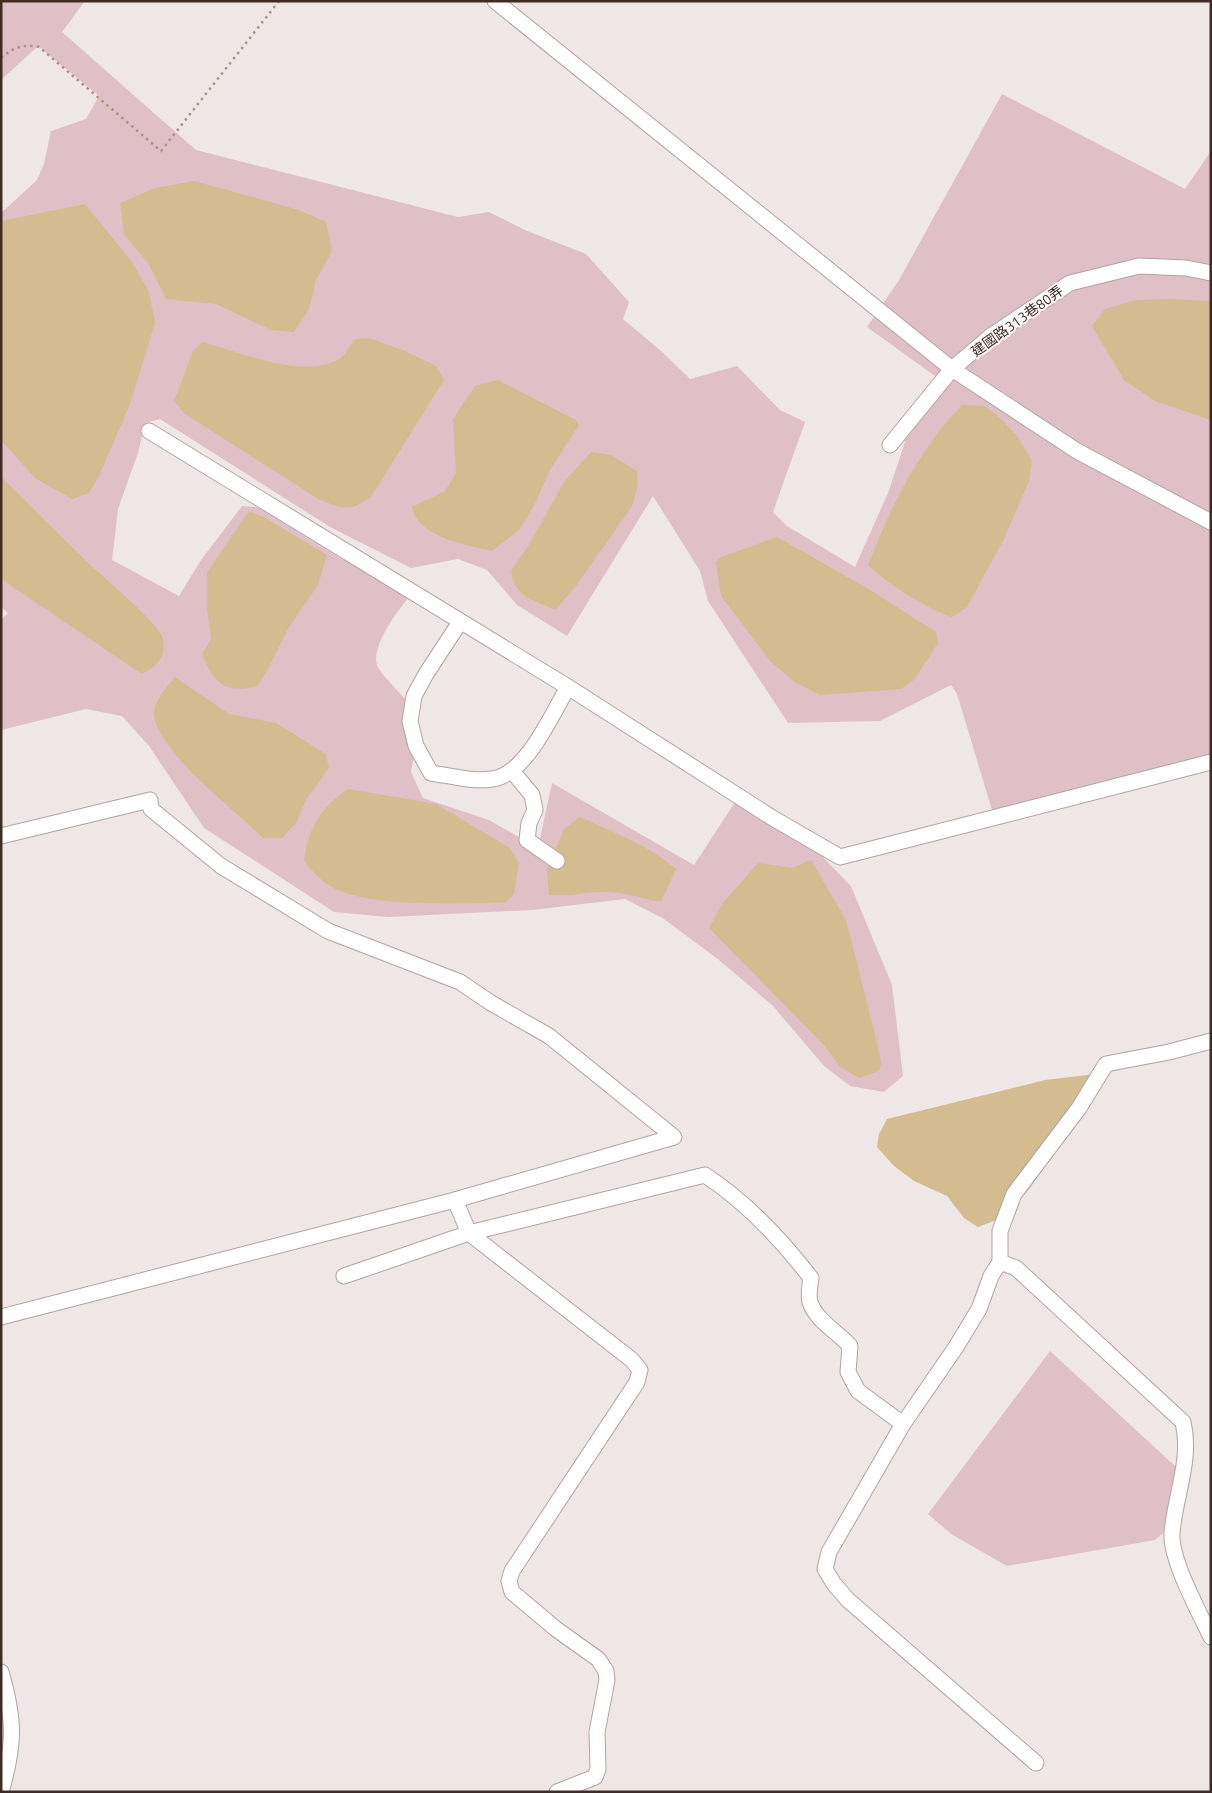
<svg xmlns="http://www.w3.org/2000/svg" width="1212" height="1793" viewBox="0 0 1212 1793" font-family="Ubuntu,'Noto Sans TC',sans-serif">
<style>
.green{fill:#dfc0c6}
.water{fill:#d2bc90}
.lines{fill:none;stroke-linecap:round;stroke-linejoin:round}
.minor-casing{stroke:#b0a4a1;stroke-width:17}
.path{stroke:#b29087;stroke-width:2.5;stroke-dasharray:2.5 4;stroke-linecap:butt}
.minor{stroke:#fff;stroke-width:15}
.labels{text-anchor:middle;stroke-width:4;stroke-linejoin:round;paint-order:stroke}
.street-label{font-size:14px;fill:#412c25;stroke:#fbf7f7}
</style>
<rect width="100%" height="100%" fill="#efe7e6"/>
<g class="green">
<path d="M1,1H85L62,32L196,150L458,217L489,212L525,230L586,254L629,302L623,319L660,350L690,379L737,366L780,410L805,422L773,512L787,526L855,567L888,493L905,442L900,433L946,384L867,327L899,280L1002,94L1185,189L1211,151V762L995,820L957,694L951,685L880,721L788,723L708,601L700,571L653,496L567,636L517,605L487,570L458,559L411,568L330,527L160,419L145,423L138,453L118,509L112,560L179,596L201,560L242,506L257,507L343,560L351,550L414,592C400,606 371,645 377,665C379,673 410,703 417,712V739L411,772L423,798L489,820L538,848L552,783L694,865L737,799L816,850L851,886L892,985L903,1076L884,1092L850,1086L824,1066L773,1006L719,960L664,919L625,899L532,910L389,917L334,912L204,828L149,746L122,716L86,709L1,730V620L8,613L1,607V213L37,180L44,164L51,131L86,119L99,96L38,46L1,80Z"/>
<polygon points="1050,1351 1187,1477 1177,1521 1155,1540 1007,1566 951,1534 928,1514"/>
</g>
<g class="water">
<polygon points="194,181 299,210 326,222 332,251 316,280 309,309 294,332 271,330 216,304 166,299 148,263 124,234 120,203 155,188"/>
<polygon points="85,204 132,262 149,292 155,323 130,404 100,474 89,493 72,499 35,478 1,440 1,221"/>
<polygon points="1173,299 1211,301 1211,420 1155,401 1124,380 1092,326 1105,309 1136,300"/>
<path d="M369,338L405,351L436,366L444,380L371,497C350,512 343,509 320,500L185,414L174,401L193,351L202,342C240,352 304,381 341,358C346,354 351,344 355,339Z"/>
<path d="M498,380L576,420L579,425L550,470L534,506L519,530L492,551C467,545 417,537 412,507L445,491L456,473L453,419L475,386Z"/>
<path d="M962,405L985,406L999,417L1017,436L1032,461L1029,481L1004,539L967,607L952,617C931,612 884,581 868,565C890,508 919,449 962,405Z"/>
<path d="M591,452L611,455L637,471L638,485L632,506L576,586L555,610C534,600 514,597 511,571L530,543L564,482Z"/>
<path d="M1,477C28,503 53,529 80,555C94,570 160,623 163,639C166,658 157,666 142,674L1,579Z"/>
<path d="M249,511L266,518L327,555L318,585L289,627L268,669L257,686C224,695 214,682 202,654L211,639L207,607V572Z"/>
<polygon points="777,537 872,591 936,632 938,643 915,679 901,689 821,695 796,683 771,662 721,596 716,562 721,557"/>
<path d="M175,677L229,714L276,723L326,754L329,768L306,800L296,823L282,838H263C234,809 166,759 155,720C150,705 166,688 175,677Z"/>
<path d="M348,789L436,804L510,848L519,863L514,894L505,903C458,903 381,908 338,890C323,884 314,873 304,861C309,827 320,808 348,789Z"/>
<path d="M580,817C614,833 647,844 676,869L661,902C643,899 624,892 607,892C587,891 569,897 549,895L547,870L564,829Z"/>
<polygon points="811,860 846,920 879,1050 881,1065 879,1071 859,1078 840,1067 824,1045 709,928 722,904 758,863 792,868"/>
<polygon points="1096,1074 1091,1101 1029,1189 1002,1218 978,1227 964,1218 947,1196 914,1181 894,1166 877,1147 879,1134 887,1119 1045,1080"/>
</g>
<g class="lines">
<defs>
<g id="minor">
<polyline points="495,1 952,369 1077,451 1211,522"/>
<polyline points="149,431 568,687 771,817 840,857 1211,762"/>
<polyline points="890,445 952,369 991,336 1070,283 1139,266 1186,268 1211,273"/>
<path d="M460,622L426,674L414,696L410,721L416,746L431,773C451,776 473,782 492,779C526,775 552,714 568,687"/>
<polyline points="512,771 532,795 535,810 529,823 527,840 557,861"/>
<polyline points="1,836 150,800 151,809 221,866 328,931 460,982 491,1003 549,1036 674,1137 455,1200"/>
<polyline points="1000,1262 1000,1231 1014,1194 1079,1108 1106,1064 1169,1052 1211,1041"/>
<polyline points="1,1317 455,1200 469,1233 344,1276"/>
<path d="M1,1672C15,1720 15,1744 1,1792"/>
<path d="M1036,1763L848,1600L834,1584L825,1569L829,1552L903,1424L956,1347L979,1309L991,1276L1000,1262L1016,1268L1183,1422C1192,1459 1175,1496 1172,1533C1170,1559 1199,1612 1211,1637"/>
<path d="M557,1792L595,1777L598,1769L597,1732L607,1680L606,1671L598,1659L556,1629L512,1592L509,1581L512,1571L637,1382L640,1370L632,1360L469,1233L705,1175C746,1202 781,1239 811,1278C810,1285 808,1296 810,1302C816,1321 838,1332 850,1346L848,1372L858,1391L903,1424"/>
</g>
</defs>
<use href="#minor" class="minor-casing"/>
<path class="path" d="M1,58C14,47 23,44 39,47L161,151L279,1"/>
<use href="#minor" class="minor"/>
</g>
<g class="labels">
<g class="street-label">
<text transform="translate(1017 321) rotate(-36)" y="5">建國路313巷80弄</text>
</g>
</g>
<rect width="1212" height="1793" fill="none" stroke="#412c25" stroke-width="5"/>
</svg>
